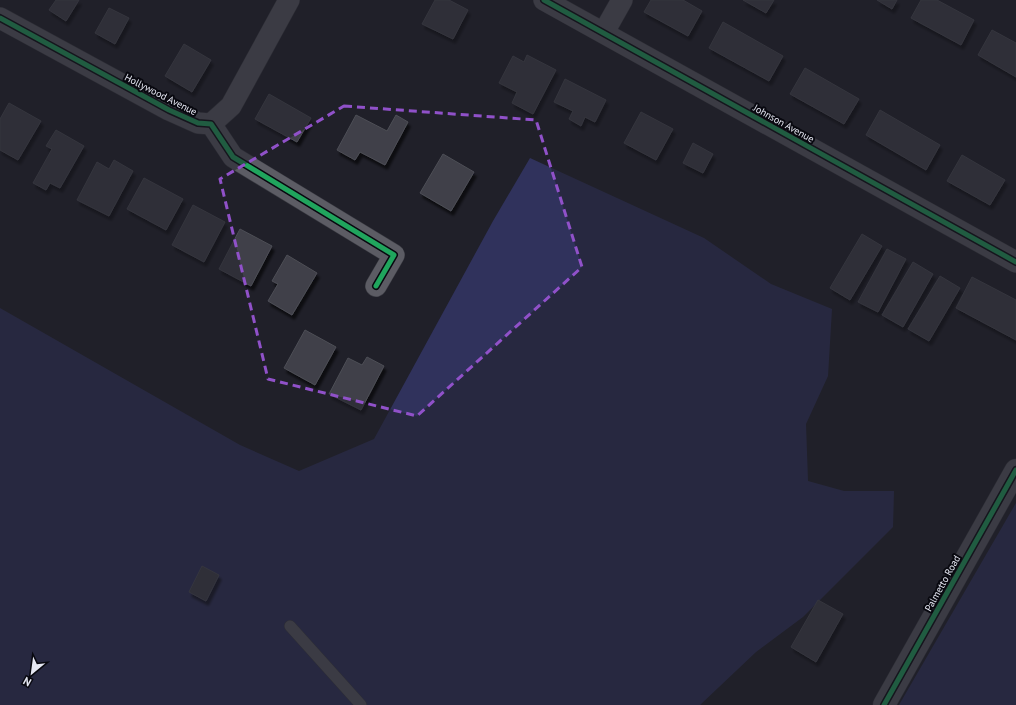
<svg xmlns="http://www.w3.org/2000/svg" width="1016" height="705" viewBox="0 0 1016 705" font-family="'PT Sans',sans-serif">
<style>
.green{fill:#30325c}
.building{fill:#3f4048;stroke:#4d4e56;filter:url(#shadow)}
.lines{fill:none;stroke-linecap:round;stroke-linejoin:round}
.service-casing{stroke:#3a3b42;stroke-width:12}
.minor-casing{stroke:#3a3b42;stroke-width:22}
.tertiary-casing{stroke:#3a3b42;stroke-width:23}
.service{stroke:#5c5c64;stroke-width:11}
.minor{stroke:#5c5c64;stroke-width:21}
.tertiary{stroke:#5c5c64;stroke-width:22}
.cycleway-casing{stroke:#08080f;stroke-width:8}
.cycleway{stroke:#20a55d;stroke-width:5}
.marked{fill:none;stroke:#9051c9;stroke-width:3;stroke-dasharray:8 5;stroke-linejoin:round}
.labels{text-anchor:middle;stroke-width:4;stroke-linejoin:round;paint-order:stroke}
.street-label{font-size:10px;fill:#e5e7f2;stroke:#08080f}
</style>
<defs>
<filter id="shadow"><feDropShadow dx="2.5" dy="4.5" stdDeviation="1" flood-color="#0009"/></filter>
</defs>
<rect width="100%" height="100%" fill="#202029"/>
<g class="green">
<polygon points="530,158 704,238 771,284 832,309 828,376 806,424 808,481 844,491 894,491 893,527 803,617 756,652 700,705 0,705 0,308 240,445 299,471 374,439 493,221"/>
<polygon points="1016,503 1016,705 899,705"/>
</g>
<g class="building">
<polygon points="56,0 79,0 66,21 49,10"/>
<polygon points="435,0 449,0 468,10 453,39 422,24"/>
<polygon points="651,0 683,0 702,11 688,36 644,12"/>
<polygon points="743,0 774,0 766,13"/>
<polygon points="877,0 897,0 892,9"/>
<polygon points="921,0 937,0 974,20 961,45 911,18"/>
<polygon points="109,8 129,18 115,44 95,33"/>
<polygon points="723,22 783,56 769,81 709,48"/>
<polygon points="992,30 1016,43 1016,77 978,55"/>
<polygon points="184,44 211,60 192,92 165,76"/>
<polygon points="527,55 556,70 533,114 512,103 517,92 499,83 513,56 524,62"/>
<polygon points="805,68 859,99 844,124 790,94"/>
<polygon points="565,79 606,100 595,122 585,117 581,126 569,119 573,111 554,102"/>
<polygon points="269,94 311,118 297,142 255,119"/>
<polygon points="9,103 41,121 18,160 0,150 0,119"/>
<polygon points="880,110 940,145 926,170 866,135"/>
<polygon points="641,112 673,129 656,160 624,143"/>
<polygon points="356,115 387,131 396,115 408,122 385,165 360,152 355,160 337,150"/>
<polygon points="56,130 84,146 60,188 50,183 46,190 33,183 52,149 46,146"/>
<polygon points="693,143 713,154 703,173 683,163"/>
<polygon points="443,154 474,172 451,211 420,193"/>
<polygon points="962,155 1005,180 990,205 947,181"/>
<polygon points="114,160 133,171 109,216 77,200 97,162 109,169"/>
<polygon points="144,178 183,199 166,230 127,209"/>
<polygon points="193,205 225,222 204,262 172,245"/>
<polygon points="240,229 272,246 251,286 219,269"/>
<polygon points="862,234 882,246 850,300 830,288"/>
<polygon points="887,249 906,259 878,312 858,302"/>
<polygon points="287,255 317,273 292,315 268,301 278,284 272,281"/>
<polygon points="913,262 933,274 903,327 882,315"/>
<polygon points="940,276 960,288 929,341 908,329"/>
<polygon points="972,277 1016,300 1016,340 956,308"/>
<polygon points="305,330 336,347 315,385 284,368"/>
<polygon points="367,357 384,366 361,410 329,394 348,358 362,365"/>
<polygon points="202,566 219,575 206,601 189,592"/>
<polygon points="818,600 843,614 816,662 791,647"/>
</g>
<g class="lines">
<defs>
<polyline id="service" points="290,626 361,705"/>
<g id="minor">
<polyline points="544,0 1016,262"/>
<polyline points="0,18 169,110 198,123 211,124 233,157 394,255 376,286"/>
<polyline points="604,32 622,0"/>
<polyline points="211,124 231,106 289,0"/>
</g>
<polyline id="tertiary" points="884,705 1016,470"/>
</defs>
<use href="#service" class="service-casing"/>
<use href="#minor" class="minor-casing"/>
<use href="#tertiary" class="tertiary-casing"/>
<use href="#service" class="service"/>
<use href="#minor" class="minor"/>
<use href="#tertiary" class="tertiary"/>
<defs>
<g id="cycleway">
<polyline points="544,0 1016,262"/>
<polyline points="0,18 169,110 198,123 211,124 233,157 394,255 376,286"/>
<polyline points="884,705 1016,470"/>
</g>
</defs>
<use href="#cycleway" class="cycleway-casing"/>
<use href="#cycleway" class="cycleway"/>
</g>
<path d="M0 0H1016V705H0ZM344,106L536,120L582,267L417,416L268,379L220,179Z" fill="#202029" fill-opacity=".55" fill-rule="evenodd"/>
<path class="marked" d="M344,106L536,120L582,267L417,416L268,379L220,179Z"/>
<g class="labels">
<g class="street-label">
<text transform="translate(161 94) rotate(27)" y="4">Hollywood Avenue</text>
<text transform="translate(784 123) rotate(29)" y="4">Johnson Avenue</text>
<text transform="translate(942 583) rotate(-61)" y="4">Palmetto Road</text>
</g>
</g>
<g transform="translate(32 673) rotate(209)" stroke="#08080f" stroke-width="3" paint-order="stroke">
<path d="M0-3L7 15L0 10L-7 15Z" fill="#e5e7f2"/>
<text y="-6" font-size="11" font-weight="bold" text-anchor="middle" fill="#e5e7f2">N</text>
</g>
</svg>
